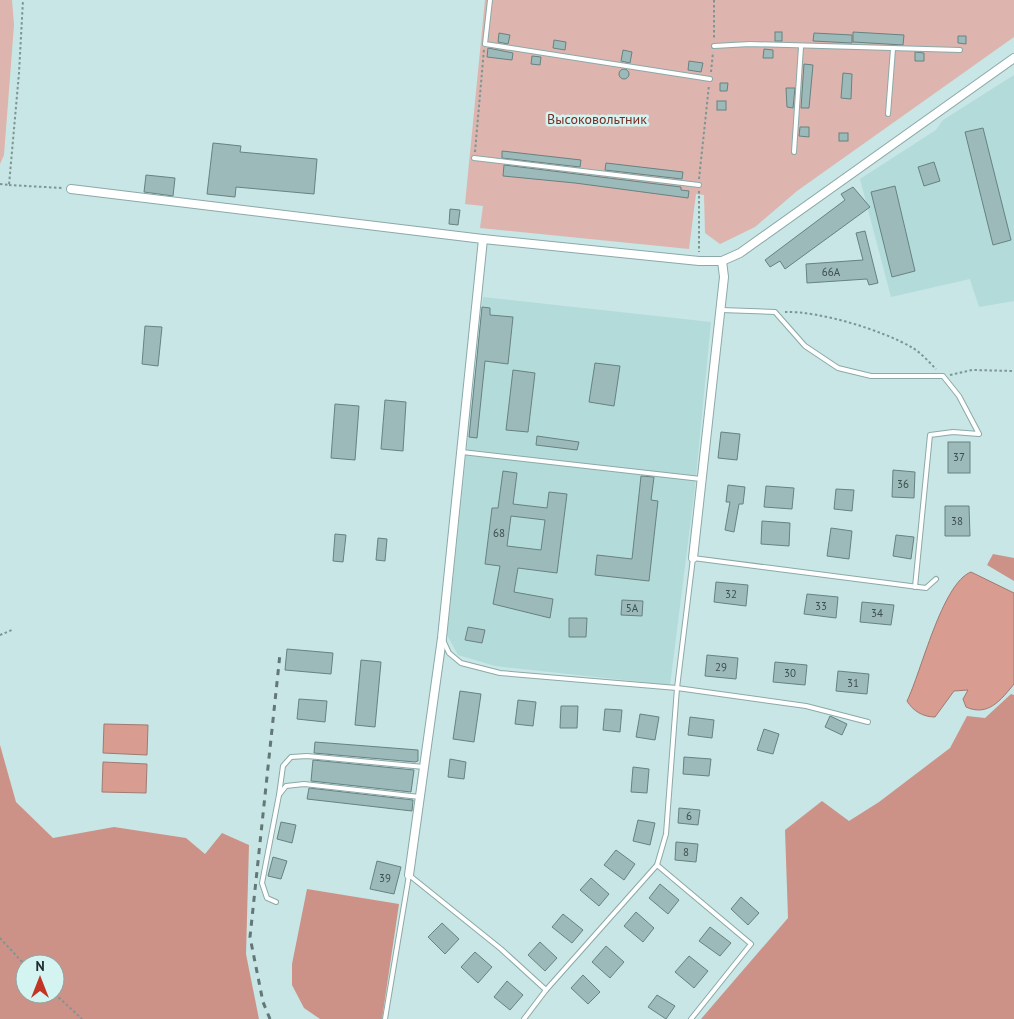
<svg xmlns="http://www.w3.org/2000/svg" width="1014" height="1019" viewBox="0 0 1014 1019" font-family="'PT Sans',sans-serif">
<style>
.built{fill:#b3dbda}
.green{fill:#ddb5ae}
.forest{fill:#cd9287;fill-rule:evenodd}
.water{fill:#d89c91;stroke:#a07a72}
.building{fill:#9cbab9;stroke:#668281;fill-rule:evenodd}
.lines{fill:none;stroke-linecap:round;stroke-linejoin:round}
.service-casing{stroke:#8ba9a7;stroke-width:6}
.minor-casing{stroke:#8ba9a7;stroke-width:10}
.path{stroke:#7e9594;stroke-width:2;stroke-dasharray:2.5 2.5;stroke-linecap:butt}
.service{stroke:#fff;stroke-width:4}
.minor{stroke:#fff;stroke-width:8}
.rail{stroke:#637776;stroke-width:3;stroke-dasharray:6 6;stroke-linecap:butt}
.labels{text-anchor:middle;stroke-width:5;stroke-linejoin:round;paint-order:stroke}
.number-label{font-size:11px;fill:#3e4f4e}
.park-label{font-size:14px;fill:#772e24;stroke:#d4f4f2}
</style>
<rect width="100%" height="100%" fill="#c7e6e5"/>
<g class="built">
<polygon points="1014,75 1014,301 979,307 970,279 891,297 860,179 936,130 943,120"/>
<polygon points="483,297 711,322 695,487 670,685 495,666 458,655 447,635"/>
</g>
<g class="green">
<polygon points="0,0 12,0 14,25 4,155 0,164"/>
<polygon points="485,0 1014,0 1014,37 797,191 755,227 720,244 705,233 704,195 696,194 689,249 480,228 483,206 465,204"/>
</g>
<g class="forest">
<polygon points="993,554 1014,558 1014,581 987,565"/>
<polygon points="1011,694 1014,695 1014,1019 701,1019 788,918 785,830 822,801 849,821 879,802 950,748 967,716 985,718"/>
<path d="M0,745L16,802L53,838L114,827L186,838L205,854L222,833L249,845L246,954L259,1019H0ZM25,964H55V994H25Z"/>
<polygon points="307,889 399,904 382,1019 320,1019 304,1008 292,985 292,964"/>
</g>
<g class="water">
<path d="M971,572L1014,593V684C1001,700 988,717 966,707L963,699L968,690L954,691L935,717C923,717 913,711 907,701C921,673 942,583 971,572Z"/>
<polygon points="104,724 148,725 147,755 103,753"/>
<polygon points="103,762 147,764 146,793 102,792"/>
</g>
<g class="building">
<rect x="775" y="32" width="7" height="9"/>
<polygon points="853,32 904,35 903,45 853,42"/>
<polygon points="499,33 510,35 508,44 498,42"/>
<polygon points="814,33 852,35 852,43 813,41"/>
<polygon points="958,36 966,36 966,44 958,43"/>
<polygon points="554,40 566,42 565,50 553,48"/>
<polygon points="488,48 513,53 512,60 487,57"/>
<polygon points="764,49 773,50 773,58 763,58"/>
<polygon points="623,50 632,52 630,63 621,61"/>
<polygon points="915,52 924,53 924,61 915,61"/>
<polygon points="532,56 541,57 540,65 531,64"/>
<polygon points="689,61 703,63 701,72 688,70"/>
<polygon points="804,64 813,65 809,108 801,108"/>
<circle cx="624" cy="74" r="5"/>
<polygon points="843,73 852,74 851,99 841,98"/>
<polygon points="720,83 728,83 727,91 720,91"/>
<polygon points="786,88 795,88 793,108 787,107"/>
<rect x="717" y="101" width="9" height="9"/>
<polygon points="800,127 809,127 809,137 799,136"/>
<polygon points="983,128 1011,240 993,245 965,132"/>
<rect x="839" y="133" width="9" height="8"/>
<polygon points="213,143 241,146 240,152 317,159 314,194 236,187 235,197 207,194"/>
<polygon points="502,151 581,160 580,167 502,158"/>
<polygon points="934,162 940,181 924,186 918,167"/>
<polygon points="606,163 683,172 682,179 605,170"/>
<polygon points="504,165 681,187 681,190 689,191 688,198 575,183 503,176"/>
<polygon points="146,175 175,178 173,196 144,192"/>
<polygon points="895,186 915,271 892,277 871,192"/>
<polygon points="853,187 870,207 785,269 780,261 770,267 765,260 845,200 841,194"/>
<polygon points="450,209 460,210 458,225 449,224"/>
<polygon points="865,231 878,283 869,285 867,279 807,283 806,264 863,260 856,233"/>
<polygon points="482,307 490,308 490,315 513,317 508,364 485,361 477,438 469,437"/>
<polygon points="145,326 162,327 158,366 142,364"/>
<polygon points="595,363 620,366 614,406 589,402"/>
<polygon points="513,370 535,373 528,432 506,430"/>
<polygon points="385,400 406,402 403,451 381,449"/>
<polygon points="335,404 359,406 355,460 331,458"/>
<polygon points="721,432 740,434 737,460 718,458"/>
<polygon points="537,436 579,442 577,450 536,445"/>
<rect x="948" y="442" width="22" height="31"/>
<polygon points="893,470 915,472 914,498 892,497"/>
<path d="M503,471L517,473L513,504L547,508L549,492L567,494L557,573L518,568L514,592L553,599L550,618L493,604L500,566L485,564L492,508H498ZM511,516L545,520L541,550L507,546Z"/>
<polygon points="641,476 654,477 651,500 658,501 649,581 595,575 597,555 632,559"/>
<polygon points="728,485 745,487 743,504 739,504 734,532 725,530 730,502 726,502"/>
<polygon points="766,486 794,488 792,509 764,507"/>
<polygon points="836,489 854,490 852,511 834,509"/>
<polygon points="945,506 969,506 970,536 945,536"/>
<polygon points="762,521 790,523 789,546 761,544"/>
<polygon points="831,528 852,531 849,559 827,556"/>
<polygon points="335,534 346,535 343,562 333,561"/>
<polygon points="896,535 914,537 911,559 893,556"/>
<polygon points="378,538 387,539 385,561 376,560"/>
<polygon points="716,582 748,585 746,606 714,602"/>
<polygon points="807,594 838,597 836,618 804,614"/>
<polygon points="622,600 643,601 642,616 621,615"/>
<polygon points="862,602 894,605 891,625 860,622"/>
<polygon points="569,618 587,618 586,637 569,637"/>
<polygon points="468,627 485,630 482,643 465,640"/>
<polygon points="287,649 333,653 331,674 285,670"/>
<polygon points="707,655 738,658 736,679 705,676"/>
<polygon points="361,660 381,662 375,727 355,725"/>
<polygon points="775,662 807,665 805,685 773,682"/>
<polygon points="838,671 869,674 867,694 836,691"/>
<polygon points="460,691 481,694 474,742 453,739"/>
<polygon points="299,699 327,701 325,722 297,719"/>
<polygon points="518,700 536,702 533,726 515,724"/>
<polygon points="561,706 578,706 577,728 560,728"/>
<polygon points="605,709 622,710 620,732 603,730"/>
<polygon points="640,714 659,717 655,740 636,737"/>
<polygon points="830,716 847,724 842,735 825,727"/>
<polygon points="690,717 714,720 712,738 688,735"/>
<polygon points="764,729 779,734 773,754 757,750"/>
<polygon points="315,742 418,750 418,761 415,762 314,753"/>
<polygon points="684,757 711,759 709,776 683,774"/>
<polygon points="450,759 466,762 464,779 448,777"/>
<polygon points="313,760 414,770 411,792 311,781"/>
<polygon points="633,767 649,769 647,793 631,792"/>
<polygon points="309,788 413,800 412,811 307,799"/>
<polygon points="679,808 700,810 698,825 678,823"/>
<polygon points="638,820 655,823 650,845 633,841"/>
<polygon points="281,822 296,825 292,843 277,839"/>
<polygon points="676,842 698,844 696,862 675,860"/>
<polygon points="616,850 635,864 624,880 604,865"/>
<polygon points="273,857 287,861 281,879 268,876"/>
<polygon points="377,861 401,867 394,894 370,889"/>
<polygon points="591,878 609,894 599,906 580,890"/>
<polygon points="660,884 679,900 668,914 649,898"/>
<polygon points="741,897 759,913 748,925 731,909"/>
<polygon points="636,912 654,928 643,942 624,926"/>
<polygon points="563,914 583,930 572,943 552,927"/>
<polygon points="442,923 459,939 445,954 428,937"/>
<polygon points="710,927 731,943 720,956 699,941"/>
<polygon points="540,942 557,958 545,971 528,955"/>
<polygon points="606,946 624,962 610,978 592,962"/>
<polygon points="475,952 492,967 478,983 461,967"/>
<polygon points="689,956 708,971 694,988 675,972"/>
<polygon points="583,975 600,992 588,1004 571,988"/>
<polygon points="507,981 523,995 510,1010 494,997"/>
<polygon points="657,995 675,1006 666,1019 648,1007"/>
</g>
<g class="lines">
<defs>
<g id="service">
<polyline points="490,0 485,44 710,79"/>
<polyline points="714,46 750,44 960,50"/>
<polyline points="888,114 893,49"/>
<polyline points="794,152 801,47"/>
<polyline points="474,158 699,185"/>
<polyline points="721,310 775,312 805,346 838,368 871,376 943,376 959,396 979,434 953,432 930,435 915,587"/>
<polyline points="462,452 701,479"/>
<polyline points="443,640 449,653 461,663 500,673 677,688 806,706 868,722"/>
<polyline points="279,795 283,766 291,757 307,756 424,767"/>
<polyline points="657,865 751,944 691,1019"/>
<polyline points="409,875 501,949 546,990"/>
<polyline points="276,902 267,898 262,883 279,795 286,786 304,784 420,797"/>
<polyline points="385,1019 409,875"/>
<polyline points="524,1019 546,990 657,865 666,834 677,688 693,558 926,588 936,579"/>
</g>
<g id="minor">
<polyline points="71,189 483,239 699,261 722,261 740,253 1014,58"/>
<polyline points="693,558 724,277 722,261"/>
<polyline points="409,875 442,638 483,239"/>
</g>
</defs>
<use href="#service" class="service-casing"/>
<use href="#minor" class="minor-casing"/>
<g class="path">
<polyline points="714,0 714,40"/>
<polyline points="711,72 713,52"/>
<polyline points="475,152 484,49"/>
<polyline points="699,179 709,85"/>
<polyline points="0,184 9,185 19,73 23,0"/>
<polyline points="9,185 62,188"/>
<polyline points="699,191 699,252"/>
<path d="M785,312C820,311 882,330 913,348C921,353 929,362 936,369"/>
<polyline points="950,375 972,370 1014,371"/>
<polyline points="0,635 12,630"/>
<polyline points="0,938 25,965"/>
<polyline points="55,994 82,1019"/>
</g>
<use href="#service" class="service"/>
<use href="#minor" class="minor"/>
<polyline class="rail" points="270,1019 263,1002 250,937 280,654"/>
</g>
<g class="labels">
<g class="number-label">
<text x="831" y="276">66А</text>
<text x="959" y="461">37</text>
<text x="903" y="488">36</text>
<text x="957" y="525">38</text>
<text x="499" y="537">68</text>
<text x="731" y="598">32</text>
<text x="821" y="610">33</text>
<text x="632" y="612">5А</text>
<text x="877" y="617">34</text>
<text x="721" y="671">29</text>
<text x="790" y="677">30</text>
<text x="853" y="687">31</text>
<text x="689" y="820">6</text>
<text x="686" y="856">8</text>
<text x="385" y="882">39</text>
</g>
<g class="park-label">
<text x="597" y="124">Высоковольтник</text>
</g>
</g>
<g transform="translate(40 979)"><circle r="24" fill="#d4f4f2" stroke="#8ca4a2"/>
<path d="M0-4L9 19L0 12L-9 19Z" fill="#c23525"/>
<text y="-8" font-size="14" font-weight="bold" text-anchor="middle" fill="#1f2b2b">N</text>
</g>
</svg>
